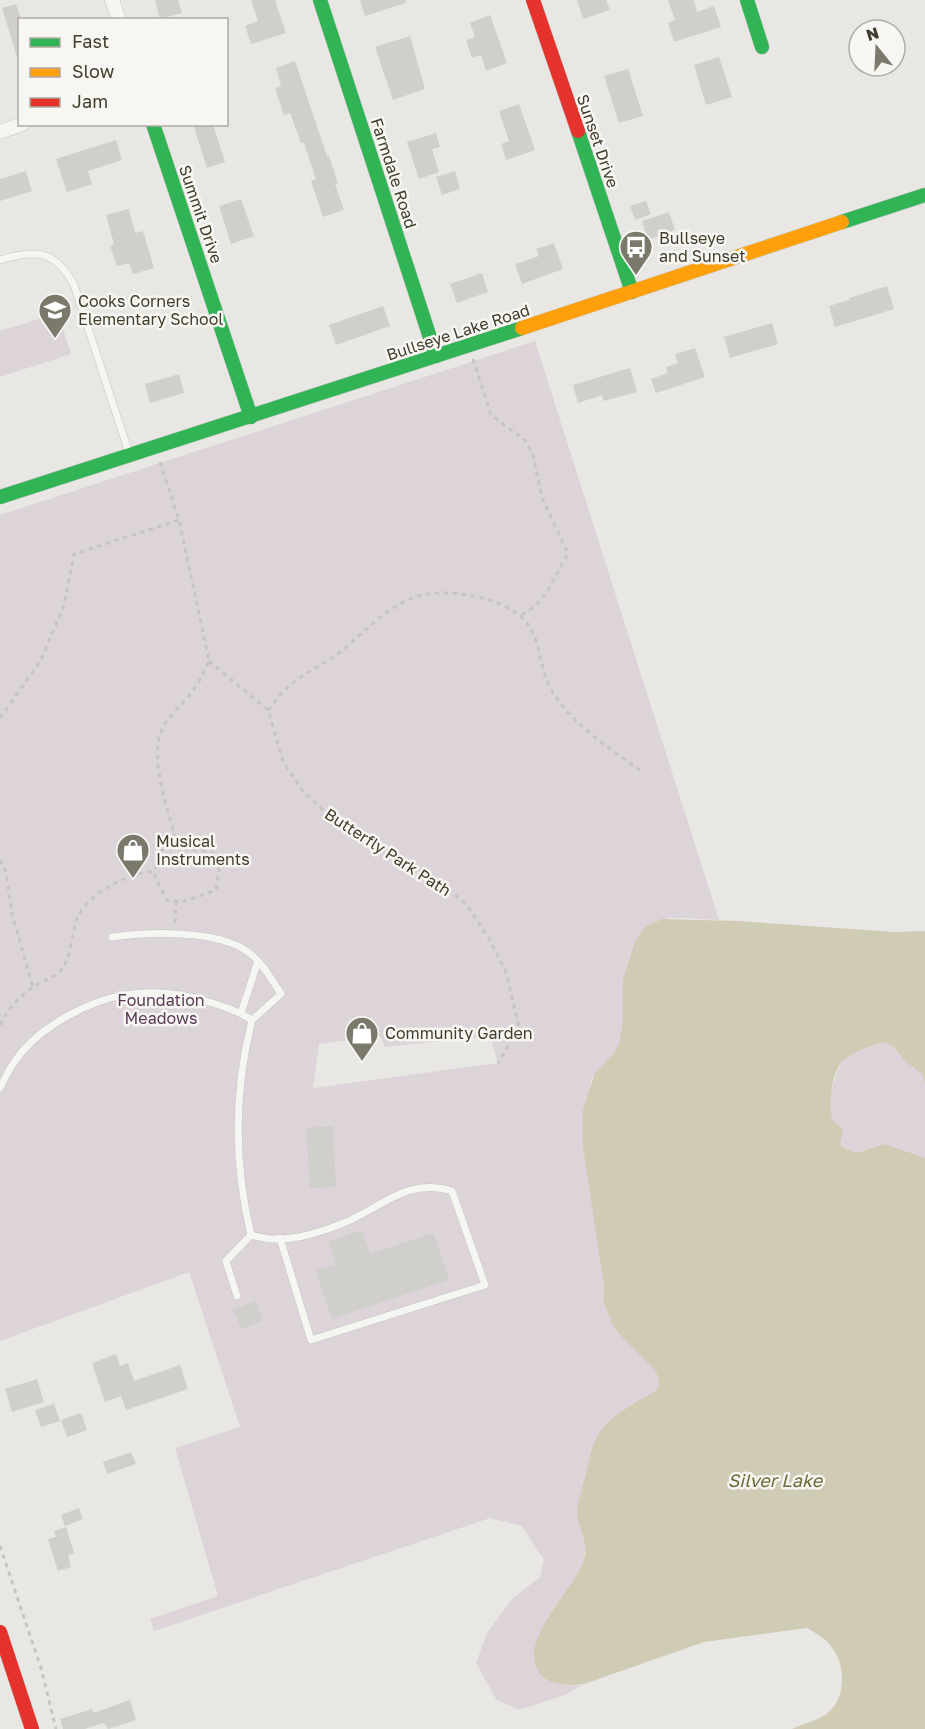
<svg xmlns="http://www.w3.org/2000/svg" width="925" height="1729" viewBox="0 0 925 1729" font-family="'Golos Text',sans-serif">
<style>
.green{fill:#dcd4d9;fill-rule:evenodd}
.water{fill:#d0cbb5}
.building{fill:#d0cfcc}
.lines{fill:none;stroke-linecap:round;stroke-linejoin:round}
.lane-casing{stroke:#c6c5c2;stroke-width:8}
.street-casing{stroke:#c6c5c2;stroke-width:15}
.fast-casing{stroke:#c6c5c2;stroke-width:15}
.slow-casing{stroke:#c6c5c2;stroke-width:15}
.jam-casing{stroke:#c6c5c2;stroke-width:15}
.path{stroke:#c6c6c1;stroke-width:3;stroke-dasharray:4.5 4.5;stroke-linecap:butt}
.lane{stroke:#f5f5f2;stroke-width:7}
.street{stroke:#f5f5f2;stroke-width:14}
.fast{stroke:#30b455;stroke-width:14}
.slow{stroke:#ff9f0a;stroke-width:14}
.jam{stroke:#e5322d;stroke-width:14}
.labels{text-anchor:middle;stroke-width:5;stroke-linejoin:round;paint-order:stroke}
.street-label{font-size:16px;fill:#3f3e2c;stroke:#f7f6f2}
.poi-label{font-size:16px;fill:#3f3e2c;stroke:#f7f6f2;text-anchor:start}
.park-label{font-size:16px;fill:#5a3a56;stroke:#f7f6f2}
.water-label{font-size:18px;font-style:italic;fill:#6f683a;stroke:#f7f6f2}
</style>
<rect width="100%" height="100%" fill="#e8e7e3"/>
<g class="green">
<polygon points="58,313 71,354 0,377 0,331"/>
<path d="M535,341L719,920C679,919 645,907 631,954C627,966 623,977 623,989C623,1007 625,1028 619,1045C613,1059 598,1067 591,1081L604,1286L603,1300L612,1324L621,1336L656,1371L659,1384L658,1389L612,1419L599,1434L589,1464L577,1512L585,1546L584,1560L573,1583L547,1618L575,1686L584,1684L565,1695L519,1710L496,1699L476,1663L487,1633L512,1599L540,1577L544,1560L522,1526L490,1518L154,1631L150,1619L218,1596L175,1448L240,1427L189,1272L0,1341V515ZM380,1036L385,1047L490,1036L498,1063L313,1088L319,1044Z"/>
<path d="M885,1042L894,1047L906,1062L922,1074L925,1083V1158L873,1147L856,1153L842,1147C836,1136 830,1120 830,1107C829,1096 837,1065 846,1058C857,1050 873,1046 885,1042Z"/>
</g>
<path class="water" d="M662,919L738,921L894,932L925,931V1083L922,1074L906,1062L894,1047L885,1042C872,1046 857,1050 846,1058C831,1068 829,1104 832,1120L843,1129L840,1143L842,1147L856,1153L885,1144L925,1158V1729H792C803,1724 822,1719 830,1711C847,1694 845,1662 830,1645C825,1638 815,1633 807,1628L704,1642L584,1684C571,1686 550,1685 541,1675C514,1643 572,1593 583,1562C590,1545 578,1529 577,1513C577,1503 582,1491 584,1481C588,1466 591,1446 599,1433C612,1414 639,1401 658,1389L659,1384L656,1371L621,1336L612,1324L603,1300L604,1286L583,1147V1110L595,1073L615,1052L619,1044L623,1023V979L635,941L646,926Z"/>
<g class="building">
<polygon points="155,0 178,0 182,13 160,19"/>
<polygon points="251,0 275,0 286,33 251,44 245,26 258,21"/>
<polygon points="360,0 406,0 406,3 365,16"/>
<polygon points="577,0 606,0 610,10 583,19"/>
<polygon points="668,0 694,0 697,12 714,6 721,27 674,42 668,23 675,20"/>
<polygon points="16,4 20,16 20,57 17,57 2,8"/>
<polygon points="490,15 507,63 486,71 481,55 472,58 466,40 475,37 470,23"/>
<polygon points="410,36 425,89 393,100 375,47"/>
<polygon points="719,57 732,97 706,105 694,65"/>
<polygon points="295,61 327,156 329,156 338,183 335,184 344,210 323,217 311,181 316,179 304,143 301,143 290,113 284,115 275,88 281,86 276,68"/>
<polygon points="628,69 643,116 619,123 604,76"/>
<polygon points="519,104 535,150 506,160 501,144 509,141 499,111"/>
<polygon points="193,124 213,124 225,162 207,168"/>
<polygon points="436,133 440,147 432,149 439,172 419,179 407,142"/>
<polygon points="116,140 122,160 88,171 92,184 67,192 56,159"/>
<polygon points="26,171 32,191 0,201 0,179"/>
<polygon points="455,171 460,189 442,195 436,177"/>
<polygon points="241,199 254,236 231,244 219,206"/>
<polygon points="646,201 651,214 635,220 630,206"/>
<polygon points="129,209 135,233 143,231 154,268 133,274 129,263 117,266 110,246 114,244 106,215"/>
<polygon points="669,212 675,230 648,240 642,221"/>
<polygon points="554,243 563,269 522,284 515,264 539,256 536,249"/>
<polygon points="482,273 488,292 457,303 450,284"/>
<polygon points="887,286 894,309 835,327 829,306 849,300 849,298"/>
<polygon points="383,306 390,326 336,345 329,325"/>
<polygon points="772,323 778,344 730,358 724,337"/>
<polygon points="695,348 705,377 656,393 651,379 668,373 666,367 678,363 675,354"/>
<polygon points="630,368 637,392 604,401 602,395 578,403 573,385"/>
<polygon points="179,374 184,393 150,403 145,384"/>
<polygon points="333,1126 336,1187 310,1188 306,1128"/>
<polygon points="362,1230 370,1254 434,1233 449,1280 332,1319 316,1271 336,1265 328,1242"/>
<polygon points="256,1301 263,1321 241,1329 233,1309"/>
<polygon points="116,1354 120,1366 128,1363 134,1381 180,1365 188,1389 126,1410 121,1396 105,1402 92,1363"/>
<polygon points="37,1379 44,1402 12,1412 5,1389"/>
<polygon points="54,1404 60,1421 41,1427 35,1410"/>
<polygon points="81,1413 87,1430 67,1437 61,1420"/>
<polygon points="131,1452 136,1464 107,1474 103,1462"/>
<polygon points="79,1508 83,1519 65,1526 61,1515"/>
<polygon points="66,1527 74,1553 68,1555 71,1567 58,1571 48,1539 56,1537 54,1531"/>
<polygon points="130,1700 136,1720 108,1729 104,1723 85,1729 63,1729 60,1719 92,1709 93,1713"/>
</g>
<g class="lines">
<defs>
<g id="lane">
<path d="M0,260C36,249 55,250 74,285L129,453"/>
<path d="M112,937C148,932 209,930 242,948C260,958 270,977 281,994L252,1020"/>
<polyline points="241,1013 258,961"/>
<path d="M0,1088C4,1080 8,1071 13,1064C24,1047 40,1033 56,1023C104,992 151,985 206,1001C222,1006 238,1011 252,1020C234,1091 234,1165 251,1235C259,1237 267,1239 274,1239C295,1240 322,1232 341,1224C381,1209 405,1177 452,1191L485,1285L311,1340L280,1238"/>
<polyline points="237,1296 226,1261 251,1235"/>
</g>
<g id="street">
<polyline points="112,0 119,20"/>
<polyline points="0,132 22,124"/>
</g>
<g id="fast">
<polyline points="320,0 436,356"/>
<polyline points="747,0 762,47"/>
<polyline points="153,124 251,417"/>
<polyline points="578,131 632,292"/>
<polyline points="842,222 925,195"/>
<polyline points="0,497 522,328"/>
</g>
<polyline id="slow" points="522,328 842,222"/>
<g id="jam">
<polyline points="533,0 578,131"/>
<polyline points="0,1632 32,1729"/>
</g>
</defs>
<use href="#lane" class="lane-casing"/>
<use href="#street" class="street-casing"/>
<use href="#fast" class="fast-casing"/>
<use href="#slow" class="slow-casing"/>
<use href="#jam" class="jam-casing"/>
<g class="path">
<polyline points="473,359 491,415 525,440 533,455 542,498 568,553 548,590 536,606 520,616"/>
<path d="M160,462L179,520L209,661C204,671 199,684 191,693C182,705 169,715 162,729C148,759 170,816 178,847"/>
<polyline points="209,661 268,710 283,761 302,790 329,816 379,844 439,882 466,904 488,937 506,972 519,1027 498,1063"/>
<path d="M268,710C275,702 281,692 289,686C304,673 323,665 339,653C362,635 384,609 412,598C441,586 506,596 527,623C541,641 539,667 550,687C567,721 613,751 644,773"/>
<polyline points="0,718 41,660 64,605 74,554 179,520"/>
<polygon points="166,846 212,852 219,869 216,890 182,902 167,900 155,877 157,855"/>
<polyline points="0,860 6,872 12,913 33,988"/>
<polyline points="175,923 176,901"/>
<path d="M0,1025C7,1010 19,997 33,987C41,982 51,979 58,973C71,962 71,937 76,921C85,894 129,872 156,871"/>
<polyline points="0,1546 41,1668 56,1729"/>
</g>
<use href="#lane" class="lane"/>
<use href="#street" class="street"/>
<use href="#fast" class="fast"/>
<use href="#slow" class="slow"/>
<use href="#jam" class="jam"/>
</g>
<defs>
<symbol id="bus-pin" viewBox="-11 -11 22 30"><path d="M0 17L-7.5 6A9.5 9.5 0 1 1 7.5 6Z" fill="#7a796c" stroke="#f7f6f2"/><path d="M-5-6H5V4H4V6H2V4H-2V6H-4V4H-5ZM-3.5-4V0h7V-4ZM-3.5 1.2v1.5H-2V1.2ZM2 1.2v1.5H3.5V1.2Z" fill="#fff"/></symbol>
<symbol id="school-pin" viewBox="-11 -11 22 30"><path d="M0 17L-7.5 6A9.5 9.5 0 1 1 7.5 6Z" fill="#7a796c" stroke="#f7f6f2"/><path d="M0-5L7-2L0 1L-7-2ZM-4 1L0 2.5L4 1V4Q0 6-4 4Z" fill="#fff"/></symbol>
<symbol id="shop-pin" viewBox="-11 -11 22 30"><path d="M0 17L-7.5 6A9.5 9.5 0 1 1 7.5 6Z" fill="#7a796c" stroke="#f7f6f2"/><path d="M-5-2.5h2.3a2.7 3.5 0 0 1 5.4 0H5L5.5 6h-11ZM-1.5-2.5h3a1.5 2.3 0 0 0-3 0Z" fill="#fff"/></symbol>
</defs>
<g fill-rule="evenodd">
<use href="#bus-pin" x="617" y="228" width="38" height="52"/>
<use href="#school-pin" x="36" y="291" width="38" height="52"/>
<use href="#shop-pin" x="114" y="831" width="38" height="52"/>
<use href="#shop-pin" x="343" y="1014" width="38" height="52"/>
</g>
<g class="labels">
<g class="street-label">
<text transform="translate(598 141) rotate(71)" y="6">Sunset Drive</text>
<text transform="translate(394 173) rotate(72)" y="6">Farmdale Road</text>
<text transform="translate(201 214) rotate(71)" y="6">Summit Drive</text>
<text transform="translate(458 332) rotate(-18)" y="6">Bullseye Lake Road</text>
<text transform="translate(388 852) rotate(33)" y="6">Butterfly Park Path</text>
</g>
<g class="poi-label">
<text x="659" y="244">Bullseye<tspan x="659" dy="18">and Sunset</tspan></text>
<text x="78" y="307">Cooks Corners<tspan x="78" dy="18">Elementary School</tspan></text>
<text x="156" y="847">Musical<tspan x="156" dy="18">Instruments</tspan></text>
<text x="385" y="1039">Community Garden</text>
</g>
<g class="park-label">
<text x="161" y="1006">Foundation<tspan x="161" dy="18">Meadows</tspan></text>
</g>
<g class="water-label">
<text x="775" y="1487">Silver Lake</text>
</g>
</g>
<rect x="18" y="18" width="210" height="108" fill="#f7f6f2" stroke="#adaca3" stroke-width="1.5"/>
<rect x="30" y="38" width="30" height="9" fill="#30b455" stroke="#adaca3" stroke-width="1.5"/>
<text x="72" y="48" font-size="18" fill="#3f3e2c">Fast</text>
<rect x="30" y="68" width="30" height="9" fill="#ff9f0a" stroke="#adaca3" stroke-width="1.5"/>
<text x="72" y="78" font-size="18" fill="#3f3e2c">Slow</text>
<rect x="30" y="98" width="30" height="9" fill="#e5322d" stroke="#adaca3" stroke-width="1.5"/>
<text x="72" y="108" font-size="18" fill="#3f3e2c">Jam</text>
<g transform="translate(877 48) rotate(342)"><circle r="28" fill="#f7f6f2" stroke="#adaca3" stroke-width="1.5"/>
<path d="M0-4.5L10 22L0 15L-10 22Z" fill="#7a796c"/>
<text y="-9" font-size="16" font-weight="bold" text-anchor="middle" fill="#3f3e2c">N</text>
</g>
</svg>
